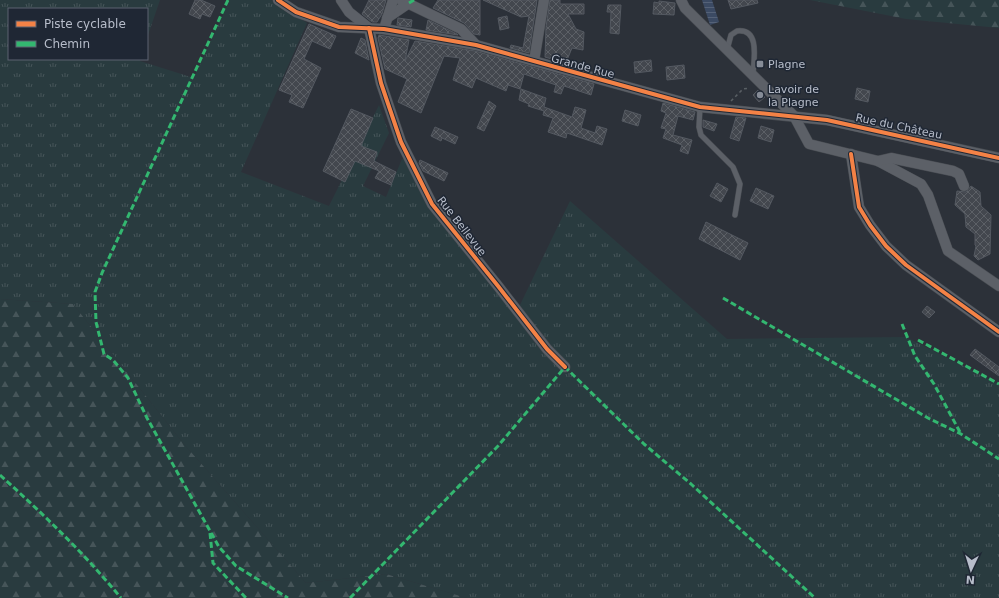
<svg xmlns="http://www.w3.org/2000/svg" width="999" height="598" viewBox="0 0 999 598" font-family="'DejaVu Sans',sans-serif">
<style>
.grass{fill:url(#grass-tufts)}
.forest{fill:url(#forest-firs)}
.water{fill:url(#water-rules)}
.building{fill:url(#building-cross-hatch);stroke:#545961}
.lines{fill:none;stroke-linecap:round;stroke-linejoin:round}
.service-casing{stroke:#484c52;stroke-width:6}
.minor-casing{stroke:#484c52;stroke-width:11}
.path{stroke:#595f64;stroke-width:1.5;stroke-dasharray:3 3;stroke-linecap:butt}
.service{stroke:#5c6067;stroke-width:5}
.minor{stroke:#5c6067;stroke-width:10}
.quiet{stroke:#33b770;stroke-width:3;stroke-dasharray:6 3;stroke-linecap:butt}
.cycleway-casing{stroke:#1f2734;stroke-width:6}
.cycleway{stroke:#f48246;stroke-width:4}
.poi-dot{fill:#868c97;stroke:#1f2734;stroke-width:1.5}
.labels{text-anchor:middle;stroke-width:3;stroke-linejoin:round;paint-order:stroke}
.poi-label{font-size:11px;fill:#b7bdca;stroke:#1f2734;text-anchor:start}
.street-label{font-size:11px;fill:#b7bdca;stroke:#1f2734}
</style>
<defs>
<pattern id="grass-tufts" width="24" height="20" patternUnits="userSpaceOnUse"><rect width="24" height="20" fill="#293b3f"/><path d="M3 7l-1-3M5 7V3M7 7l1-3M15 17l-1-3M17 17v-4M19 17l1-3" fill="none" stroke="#465559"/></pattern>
<pattern id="forest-firs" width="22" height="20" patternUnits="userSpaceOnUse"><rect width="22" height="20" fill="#293b3f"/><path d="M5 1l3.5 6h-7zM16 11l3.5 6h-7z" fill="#465559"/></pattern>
<pattern id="water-rules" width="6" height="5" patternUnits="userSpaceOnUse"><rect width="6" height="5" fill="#3b4a63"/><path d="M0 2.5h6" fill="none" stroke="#556278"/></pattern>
<pattern id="building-cross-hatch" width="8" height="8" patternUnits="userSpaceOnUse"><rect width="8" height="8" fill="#43474e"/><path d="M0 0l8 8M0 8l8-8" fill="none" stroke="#5c6066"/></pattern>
</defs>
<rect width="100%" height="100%" fill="#2c3139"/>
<polygon class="grass" points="0,0 160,0 147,38 147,9 9,9 9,59 140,59 140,61 194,78 230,0 271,0 307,23 241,172 329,206 379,105 389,133 363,186 386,197 402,159 411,157 433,197 490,270 520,305 570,201 727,339 906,337 999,384 999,598 467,598 386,574 306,583 183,443 73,304 0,299"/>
<g class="forest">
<polygon points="810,0 999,0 999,28 906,19"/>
<polygon points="0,299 73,304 183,443 306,583 386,574 467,598 0,598"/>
</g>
<polygon class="water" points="702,0 712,0 719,22 710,25"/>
<g class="building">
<polygon points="195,0 201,0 215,6 210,17 202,14 200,19 189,14"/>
<polygon points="369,0 386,0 382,14 377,22 372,22 362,14"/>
<polygon points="438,0 480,0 480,35 474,34 464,23 433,8"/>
<polygon points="483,0 537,0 529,53 510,48 511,45 523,48 529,16 521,17"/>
<polygon points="550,0 560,0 560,4 584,4 584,14 568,14 576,29 584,32 583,50 572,48 567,60 570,62 569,64 545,57 546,27"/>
<polygon points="728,0 757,0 758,3 731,9"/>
<polygon points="659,1 675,3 674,15 653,14 654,2 659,3"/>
<polygon points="608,5 621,5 619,34 610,33 611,12 607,12"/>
<polygon points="507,16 509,28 500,30 498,18"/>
<polygon points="398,18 412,20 411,27 397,25"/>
<polygon points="428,20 457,34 458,35 426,30"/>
<polygon points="309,24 336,36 330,49 312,41 304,59 321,68 303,108 289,102 292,95 279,90"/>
<polygon points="379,35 409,40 405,61 415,41 475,51 594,84 591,95 564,86 561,94 554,92 556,85 524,74 520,89 508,85 506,91 476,78 472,88 453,80 460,58 444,56 421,113 398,102 407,79 385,69 378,38"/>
<polygon points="361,38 365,40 369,60 355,53"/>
<polygon points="651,60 652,71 635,73 634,62"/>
<polygon points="684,65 685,78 667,80 666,67"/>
<polygon points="857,88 870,91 868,102 855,99"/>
<polygon points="521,89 546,98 544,107 572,117 575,107 586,110 581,128 595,133 597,126 607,129 602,145 567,133 566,138 548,132 553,118 543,115 544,111 528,106 529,104 519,100"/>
<polygon points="758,90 765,97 759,102 753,95"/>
<polygon points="489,101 496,106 484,131 477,128"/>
<polygon points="663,103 695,112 693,120 678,116 673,135 692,140 688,154 680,151 682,145 663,138 666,129 661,128 666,113 661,111"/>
<polygon points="351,109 373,118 361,146 377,152 374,161 396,172 391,185 375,178 379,171 355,161 345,182 323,171"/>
<polygon points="625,110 641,115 638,126 622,121"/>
<polygon points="736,117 746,118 739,141 730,138"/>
<polygon points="703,120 717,124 714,131 703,127"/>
<polygon points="761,126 774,130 771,142 758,138"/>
<polygon points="435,127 458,137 455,144 442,138 441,141 431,136"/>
<polygon points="420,160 448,173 444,181 423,171 419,163"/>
<polygon points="717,183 728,189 721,202 710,196"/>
<polygon points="971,186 980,192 981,206 991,215 990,254 978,260 974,256 976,246 975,245 975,234 966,227 965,214 955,205 957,191 966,192"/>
<polygon points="756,188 774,196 768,209 750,201"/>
<polygon points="706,222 748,243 740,260 699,239"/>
<polygon points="927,306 935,312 929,318 922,312"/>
<polygon points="975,349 999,367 999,376 970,355"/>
</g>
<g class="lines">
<defs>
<g id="service">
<path d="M727,50L731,35L737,31C760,28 754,59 753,74"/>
<polyline points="700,107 699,127 701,135 733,167 740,184 735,215"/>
</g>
<g id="minor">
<polyline points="278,0 296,12 339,27 384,29 476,45 700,107 827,120 999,158"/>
<polyline points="341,0 349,12 369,28"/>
<polyline points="401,0 461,29 476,45"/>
<polyline points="681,0 685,8 794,116 809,144 878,161 921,184 928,195 948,251 999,286"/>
<polyline points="387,18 409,3"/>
<polyline points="369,28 381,83 401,142 432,204 498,286 547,349 565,367"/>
<polyline points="384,29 393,0"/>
<polyline points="534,61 544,0"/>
<polyline points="851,154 859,207 870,225 886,246 906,265 999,332"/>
<polyline points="878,161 891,158 953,171 959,174 964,186"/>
</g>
</defs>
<use href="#service" class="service-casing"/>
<use href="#minor" class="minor-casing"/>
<polyline class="path" points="731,101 743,89 750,88"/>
<use href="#service" class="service"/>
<use href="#minor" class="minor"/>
<g class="quiet">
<polyline points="228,0 102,273 95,292 96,322 104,354 113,360 128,378 147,418 219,547 236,566 288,598"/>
<polyline points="409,3 414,0"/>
<polyline points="723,298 928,418 961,434 999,459"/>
<polyline points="902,324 915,356 934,384 961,434"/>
<polyline points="918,340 999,384"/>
<path d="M0,475C43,514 84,553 121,598"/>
<polyline points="210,533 213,563 246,598"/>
<polyline points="350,598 498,446 565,367 644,444 691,484 815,598"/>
</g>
<defs>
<g id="cycleway">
<polyline points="278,0 296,12 339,27 384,29 476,45 700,107 827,120 999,158"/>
<polyline points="369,28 381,83 401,142 432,204 498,286 547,349 565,367"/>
<polyline points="851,154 859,207 870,225 886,246 906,265 999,332"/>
</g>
</defs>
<use href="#cycleway" class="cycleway-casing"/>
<use href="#cycleway" class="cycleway"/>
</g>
<g class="poi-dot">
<rect x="756" y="60" width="8" height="8" rx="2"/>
<circle cx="760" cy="95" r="4"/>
</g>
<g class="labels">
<g class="poi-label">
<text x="768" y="68">Plagne</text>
<text x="768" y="93">Lavoir de<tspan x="768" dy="13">la Plagne</tspan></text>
</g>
<g class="street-label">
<text transform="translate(583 66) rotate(15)" y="4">Grande Rue</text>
<text transform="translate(899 126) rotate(12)" y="4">Rue du Château</text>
<text transform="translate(462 226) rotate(52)" y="4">Rue Bellevue</text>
</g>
</g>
<rect x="8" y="8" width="140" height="52" fill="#1f2734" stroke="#5c6370"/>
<rect x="16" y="21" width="20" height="6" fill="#f48246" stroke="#5c6370"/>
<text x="44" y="28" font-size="12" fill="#b7bdca">Piste cyclable</text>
<rect x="16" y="41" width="20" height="6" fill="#33b770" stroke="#5c6370"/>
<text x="44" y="48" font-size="12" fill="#b7bdca">Chemin</text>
<g transform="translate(971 570) rotate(184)" stroke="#1f2734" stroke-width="3" paint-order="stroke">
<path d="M0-3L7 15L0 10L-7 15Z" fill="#b7bdca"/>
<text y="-6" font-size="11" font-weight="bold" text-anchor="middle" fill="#b7bdca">N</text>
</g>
</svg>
